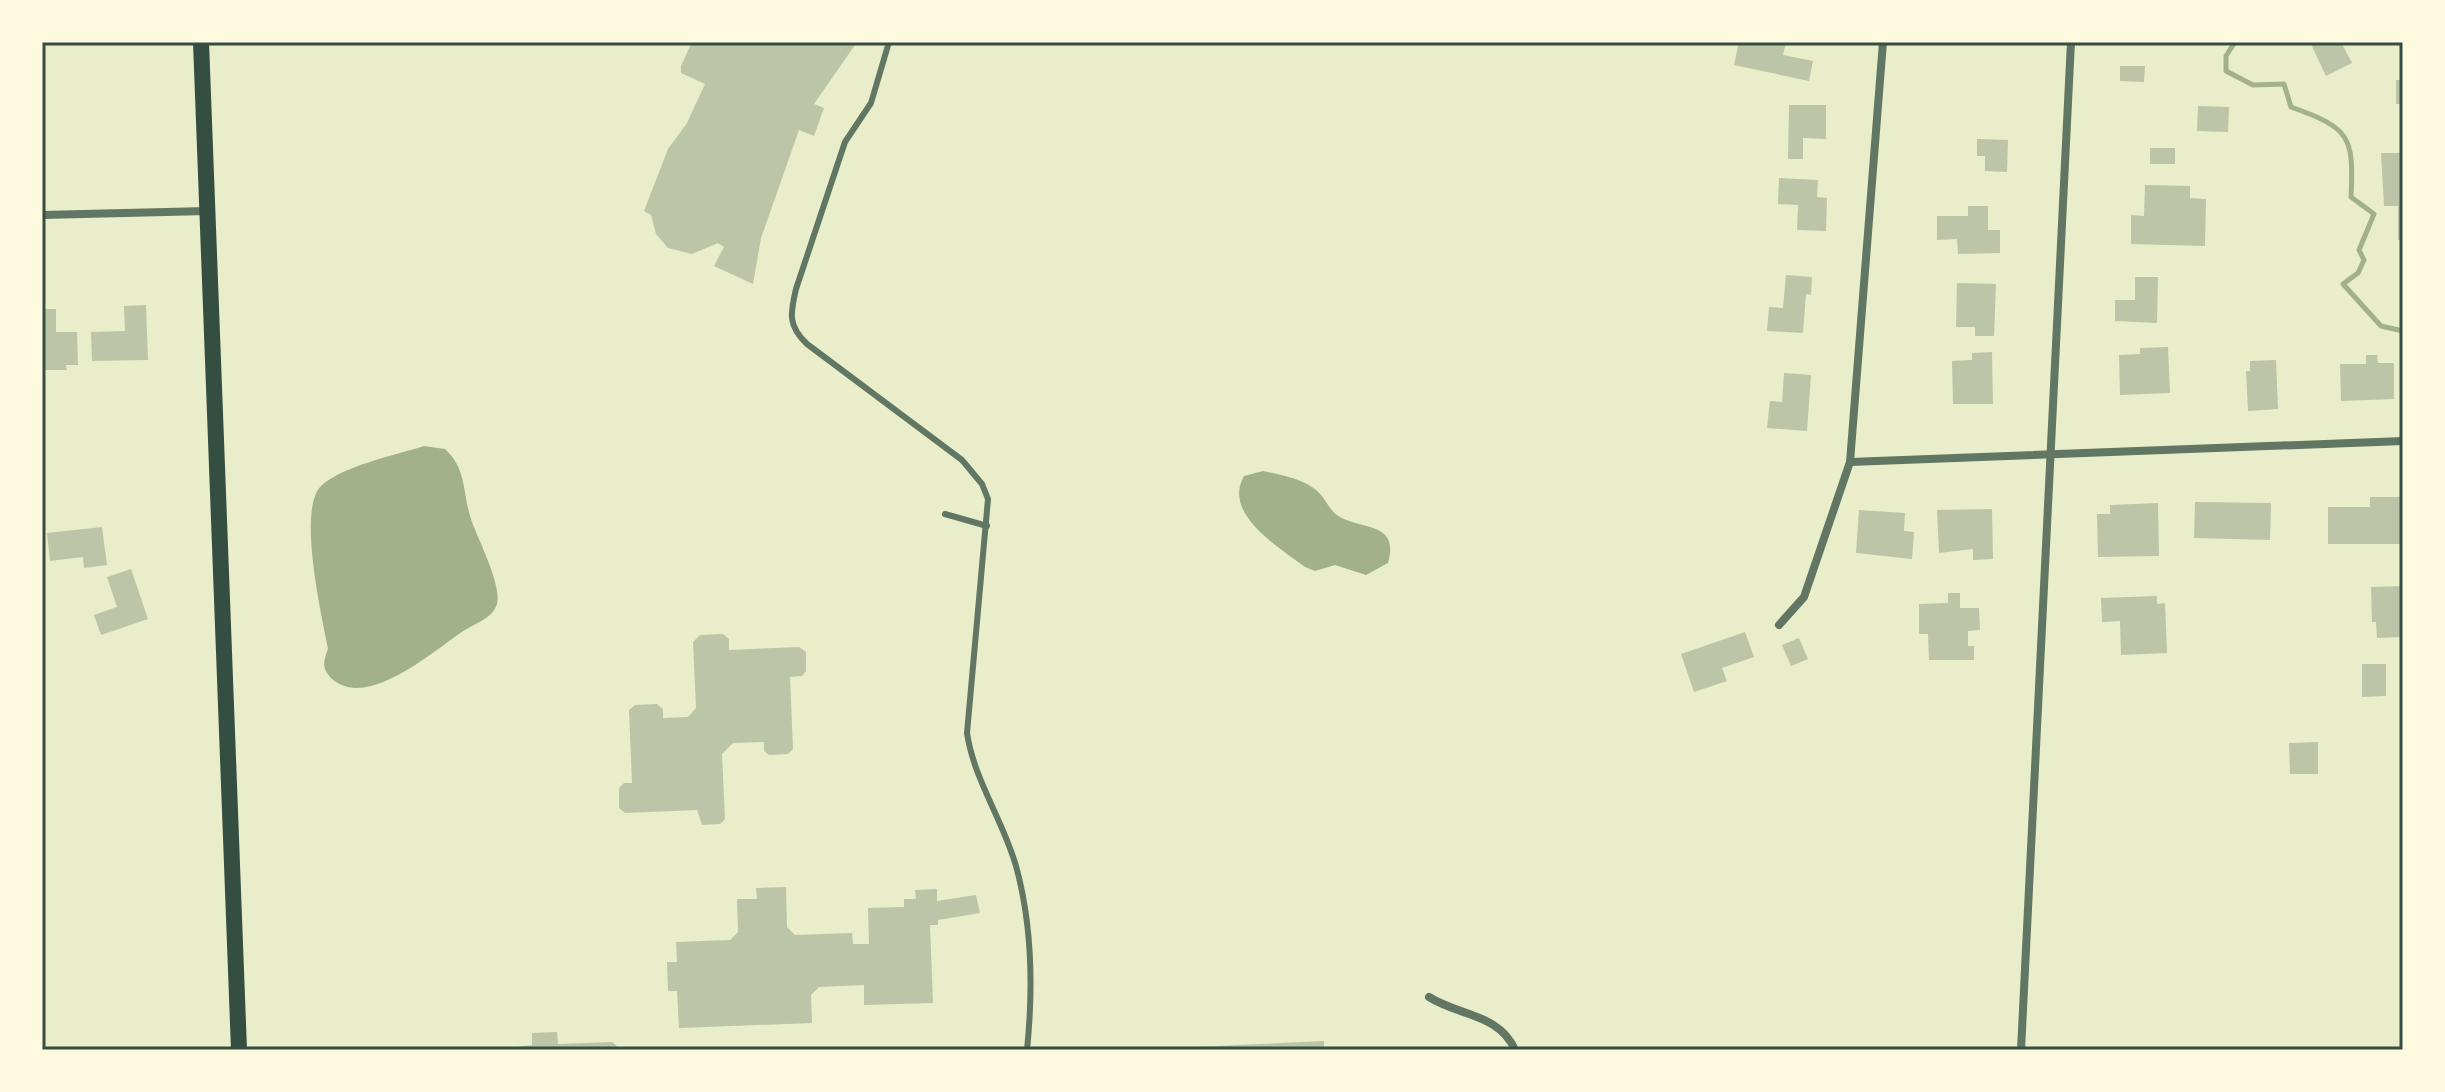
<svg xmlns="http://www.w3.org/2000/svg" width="2445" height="1092" viewBox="0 0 2445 1092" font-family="'Golos Text',sans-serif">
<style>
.water{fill:#a3b18a}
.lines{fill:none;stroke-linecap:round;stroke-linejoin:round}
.stream{stroke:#a3b18a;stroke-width:5}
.building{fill:#bcc5a7}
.service{stroke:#617663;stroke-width:6}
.minor{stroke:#617663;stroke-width:8}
.secondary{stroke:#344e41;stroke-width:16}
.neatline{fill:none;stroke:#344e41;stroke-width:3}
</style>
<rect width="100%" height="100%" fill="#e9edc9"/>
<g class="water">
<path d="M424,446L445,449C468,470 462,495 472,522C479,541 502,586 497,604C492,620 472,624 459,634C431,653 364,712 330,677C321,667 324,660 328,649C322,617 297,510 321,486C342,466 396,455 424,446Z"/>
<path d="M1263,471C1284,476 1307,479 1321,495C1327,502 1330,510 1337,515C1360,531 1400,520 1388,563L1366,575L1335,565L1315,571L1305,567C1280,548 1222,514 1244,476Z"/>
</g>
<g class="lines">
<path class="stream" d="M2235,42L2226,56V71L2253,85L2284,84L2291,107C2350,128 2354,136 2351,197L2374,214L2359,250L2364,260L2358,273L2343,284L2381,326L2403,331"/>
</g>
<g class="building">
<polygon points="692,42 857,42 814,104 824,108 814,136 799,130 761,238 753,284 714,266 724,247 718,243 692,254 668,248 656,234 651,215 644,211 668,149 687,123 705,84 681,73 681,66"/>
<polygon points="1739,42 1786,42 1783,55 1813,61 1809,81 1734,65"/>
<polygon points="2310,42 2342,44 2352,63 2326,76"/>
<polygon points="2120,66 2145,66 2144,82 2120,81"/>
<rect x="2396" y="80" width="7" height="24"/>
<polygon points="1789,105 1826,105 1826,139 1803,138 1803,159 1788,159"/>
<polygon points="2198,106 2229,107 2228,132 2197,131"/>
<polygon points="1977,139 2008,140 2007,172 1985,171 1985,156 1977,156"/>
<rect x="2150" y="148" width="25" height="16"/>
<polygon points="2381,153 2403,153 2403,240 2398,240 2398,206 2384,206"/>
<polygon points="1779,178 1818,180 1817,197 1827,198 1826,231 1797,230 1798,205 1778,204"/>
<polygon points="2145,185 2190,186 2190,198 2206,199 2205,246 2131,244 2131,215 2144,216"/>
<polygon points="1968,206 1988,206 1988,230 2000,230 2000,253 1958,254 1957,239 1937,240 1937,216 1968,216"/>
<polygon points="1786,275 1812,277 1811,295 1806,294 1803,333 1767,331 1769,307 1783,308"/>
<polygon points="2135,277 2158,277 2157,323 2115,321 2115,300 2135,300"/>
<polygon points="1957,283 1996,284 1994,336 1975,336 1975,327 1956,327"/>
<polygon points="146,305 148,360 92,361 91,332 125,331 124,306"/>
<polygon points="42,309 56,309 56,332 77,332 78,365 66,365 67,370 42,370"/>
<polygon points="2168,347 2170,393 2120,395 2119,355 2140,354 2140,348"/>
<polygon points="1992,352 1993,404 1953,404 1952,361 1972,360 1972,353"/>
<polygon points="2366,355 2377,355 2378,363 2394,363 2394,399 2341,401 2340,364 2366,364"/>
<polygon points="2276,360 2278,409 2248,411 2246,371 2250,371 2250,361"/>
<polygon points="1784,373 1811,375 1807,431 1767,428 1770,401 1782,402"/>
<polygon points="2370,497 2403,497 2403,544 2328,544 2328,507 2370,507"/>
<polygon points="2195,502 2271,503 2270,540 2194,538"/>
<polygon points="2158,503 2159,556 2098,557 2097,514 2110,514 2110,505"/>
<polygon points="1992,509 1993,559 1973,560 1973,549 1939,553 1937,510"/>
<polygon points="1859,510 1905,513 1904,531 1914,532 1912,559 1856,553"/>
<polygon points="102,527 107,565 84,568 83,557 50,561 47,533"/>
<polygon points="131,569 148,619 101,635 94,615 117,607 107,577"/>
<polygon points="2403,586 2403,637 2377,638 2376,622 2372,622 2371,587"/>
<polygon points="1948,593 1960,593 1960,608 1979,608 1980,630 1968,631 1968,646 1974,646 1974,660 1929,660 1928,634 1919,634 1919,604 1948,603"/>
<polygon points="2157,596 2157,604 2165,603 2167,653 2121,655 2120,621 2102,622 2101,598"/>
<polygon points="1745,632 1754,657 1722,668 1727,681 1694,692 1681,654"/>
<polygon points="723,634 729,639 729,650 799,647 806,652 806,671 802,676 790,677 793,749 788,754 769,755 764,751 764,742 733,743 722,754 725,819 720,824 702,825 697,810 625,813 619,808 619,788 624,783 632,783 629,710 635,705 657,704 663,709 663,718 688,717 696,708 693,642 700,635"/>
<polygon points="1799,638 1808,659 1791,666 1782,645"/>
<polygon points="2362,664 2386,664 2386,696 2362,697"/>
<polygon points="2318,742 2318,774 2290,774 2289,743"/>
<polygon points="786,887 787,927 795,935 852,933 853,944 869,944 868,908 904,907 904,899 916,899 915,890 937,889 937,901 976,895 980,913 938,920 938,925 930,925 933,1003 864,1005 864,985 819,987 811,995 812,1023 679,1028 677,991 668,991 667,962 677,962 676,942 730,940 738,932 737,899 757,899 756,888"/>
<polygon points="557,1032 558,1044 612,1042 621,1050 492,1050 532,1045 532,1033"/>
<polygon points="1324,1041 1324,1050 1171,1050 1171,1048"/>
</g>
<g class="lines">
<g class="service">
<path d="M889,42L871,103L845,142L796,289C790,314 788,326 807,344L962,460L982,484L988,499L967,733C974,780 1003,820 1016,866C1032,924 1033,991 1027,1050"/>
<polyline points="945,514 987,526"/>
</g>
<g class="minor">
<polyline points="42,215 207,211"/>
<polyline points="1850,462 2403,441"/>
<polyline points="1779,625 1804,597 1850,462 1883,42"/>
<path d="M1429,997C1459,1016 1500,1014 1515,1050"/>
<polyline points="2021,1050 2071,42"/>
</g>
<polyline class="secondary" points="201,42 239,1050"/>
</g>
<rect width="2445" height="1092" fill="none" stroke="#fefae0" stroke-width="88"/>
<rect x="44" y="44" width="2357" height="1004" class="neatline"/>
</svg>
